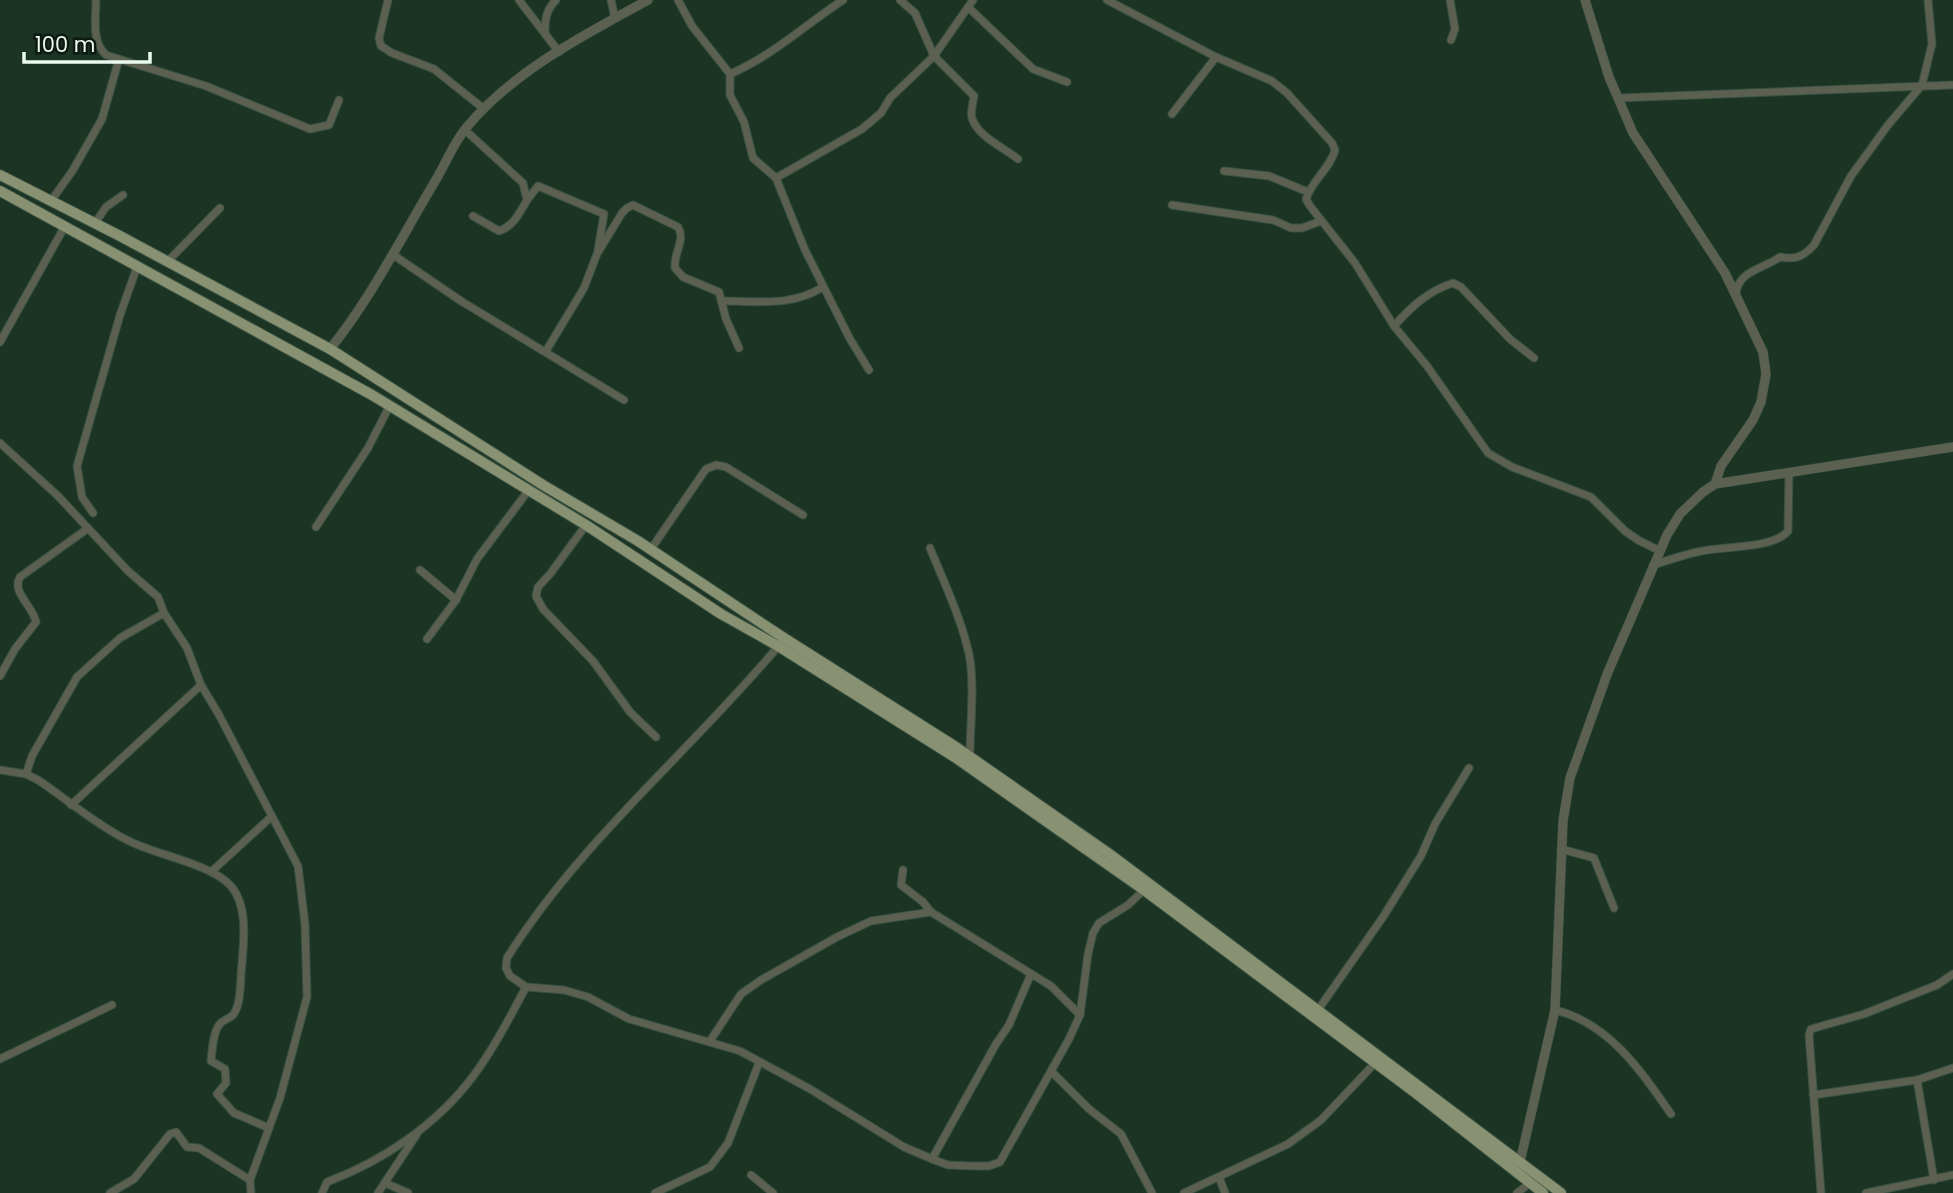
<svg xmlns="http://www.w3.org/2000/svg" width="1953" height="1193" viewBox="0 0 1953 1193" font-family="Poppins,sans-serif">
<style>
.lines{fill:none;stroke-linecap:round;stroke-linejoin:round}
.minor-casing{stroke:#385040;stroke-width:9}
.tertiary-casing{stroke:#385040;stroke-width:10}
.primary-casing{stroke:#385040;stroke-width:12}
.minor{stroke:#5b6051;stroke-width:7}
.tertiary{stroke:#5b6051;stroke-width:9}
.primary{stroke:#889172;stroke-width:10}
</style>
<rect width="100%" height="100%" fill="#1b3424"/>
<g class="lines">
<defs>
<g id="minor">
<path d="M96,0C96,18 91,41 106,55L206,86L310,129L329,125L339,100"/>
<polyline points="388,0 379,38 381,46 392,53 434,69 484,109"/>
<polyline points="519,0 559,52"/>
<polyline points="611,0 615,18"/>
<polyline points="678,0 692,26 730,74 730,95 744,122 753,158 776,178 805,250 850,339 869,370"/>
<path d="M900,0L915,13L934,56L974,96C973,103 970,112 972,118C978,137 1003,147 1018,159"/>
<path d="M1107,0L1216,57L1272,81L1287,93L1332,143L1335,150C1330,169 1312,180 1306,199L1310,206L1355,263L1394,326L1427,366L1488,453L1512,467L1591,497L1625,531L1638,540L1660,551"/>
<polyline points="1450,0 1455,29 1451,40"/>
<polyline points="968,7 1033,69 1067,82"/>
<path d="M545,33C545,19 546,10 556,0"/>
<path d="M730,74C772,56 805,25 843,0"/>
<polyline points="1618,98 1953,85"/>
<polyline points="1172,114 1216,57"/>
<polyline points="465,130 523,183 527,200 538,186 604,214 598,250"/>
<polyline points="1224,171 1269,176 1308,192"/>
<polyline points="776,178 862,129 881,113 890,98 934,56 973,0"/>
<polyline points="51,201 73,170 102,119 119,59"/>
<polyline points="1172,205 1273,220 1291,228 1302,228 1321,221"/>
<path d="M473,216L499,231C514,226 520,212 527,200"/>
<polyline points="95,223 106,207 123,195"/>
<polyline points="392,254 461,301 624,400"/>
<polyline points="167,262 220,208"/>
<path d="M1736,295C1737,271 1763,269 1780,257C1795,260 1803,257 1814,245L1851,176L1888,125L1922,85L1932,44L1928,0"/>
<path d="M723,301C759,301 791,307 823,287"/>
<path d="M1394,326C1411,307 1428,291 1453,283L1461,287L1510,339L1534,358"/>
<polyline points="0,342 65,226"/>
<path d="M546,351L584,288L597,254L622,213L627,208L633,205L678,227C686,240 673,254 675,268L683,277L719,292L726,319L739,348"/>
<polyline points="0,443 58,496 128,571 158,597 164,613 187,648 201,685 218,713 298,866 305,924 307,997 280,1098 250,1180 251,1193"/>
<polyline points="93,513 82,497 77,466 120,315 137,267"/>
<polyline points="586,525 550,574 538,587 536,596 543,609 593,661 630,712 656,737"/>
<polyline points="316,527 368,448 389,407"/>
<path d="M930,548C944,582 961,618 969,654C975,683 970,726 970,756"/>
<polyline points="651,549 706,469 716,465 726,467 803,515"/>
<path d="M1653,565C1669,560 1686,554 1702,551C1725,546 1773,549 1788,531L1789,472"/>
<polyline points="420,570 456,600"/>
<polyline points="427,639 456,600 477,559 528,491"/>
<path d="M781,643C692,750 581,840 507,958L506,968L510,976L526,987L564,990L588,997L629,1019L740,1051L810,1089L904,1147L932,1159L948,1165L973,1166H989L1000,1162L1069,1039L1080,1015L1088,954L1093,933L1099,923L1128,905L1144,890"/>
<path d="M0,676L15,649L36,622C33,606 11,592 20,577L87,529"/>
<path d="M0,770L26,774L38,780C68,800 95,824 127,840C155,855 209,863 230,885C248,904 244,939 242,963C240,977 242,1004 233,1015C229,1019 222,1020 219,1025C213,1033 212,1051 211,1061L225,1069L226,1083L217,1094L234,1113L269,1128"/>
<polyline points="26,774 32,756 77,677 120,638 164,613"/>
<polyline points="71,805 201,685"/>
<polyline points="1561,849 1594,858 1614,908"/>
<polyline points="903,870 901,885 923,902 931,912 1051,986 1080,1015"/>
<polyline points="211,872 271,817"/>
<polyline points="1318,1010 1383,917 1421,856 1435,824 1469,768"/>
<path d="M1555,1010C1609,1023 1641,1071 1671,1114"/>
<polyline points="710,1041 741,994 761,980 837,937 871,921 931,912"/>
<polyline points="0,1059 112,1005"/>
<polyline points="1051,1071 1089,1109 1121,1134 1152,1193"/>
<polyline points="1917,1080 1934,1180"/>
<polyline points="1813,1095 1917,1080 1953,1068"/>
<polyline points="932,1159 996,1044 1009,1025 1031,974"/>
<polyline points="751,1175 773,1193"/>
<polyline points="1219,1177 1225,1193"/>
<polyline points="385,1183 408,1193"/>
<polyline points="110,1193 134,1179 170,1134 176,1132 187,1147 199,1148 250,1180"/>
<path d="M322,1193L327,1182C383,1161 438,1124 474,1075C494,1048 510,1017 526,987"/>
<polyline points="378,1193 417,1134"/>
<polyline points="655,1193 710,1167 728,1143 759,1063"/>
<polyline points="1184,1193 1288,1144 1321,1120 1375,1063"/>
<polyline points="1517,1193 1530,1183"/>
<polyline points="1821,1193 1809,1035 1811,1029 1864,1014 1937,985 1953,974"/>
<polyline points="1866,1193 1953,1175"/>
</g>
<g id="tertiary">
<polyline points="1585,0 1609,77 1633,133 1725,273 1763,352 1766,374 1761,402 1753,420 1721,466 1715,484"/>
<path d="M330,349C372,297 402,236 437,178C446,162 454,143 466,128C513,71 584,35 648,0"/>
<polyline points="1520,1162 1555,1010 1563,821 1570,778 1608,672 1667,535 1680,514 1703,492 1715,484 1953,447"/>
</g>
<g id="primary">
<polyline points="0,175 120,236 330,349 543,485 638,541 784,638 956,747 1111,855 1561,1193"/>
<polyline points="0,191 372,395 586,525 721,614 778,646 956,758 1144,890 1417,1094 1543,1193"/>
</g>
</defs>
<use href="#minor" class="minor-casing"/>
<use href="#tertiary" class="tertiary-casing"/>
<use href="#primary" class="primary-casing"/>
<use href="#minor" class="minor"/>
<use href="#tertiary" class="tertiary"/>
<use href="#primary" class="primary"/>
</g>
<path d="M24 52v10h126v-10" fill="none" stroke="#eafaef" stroke-width="3.5"/>
<text x="35" y="52" font-size="21" fill="#eafaef" stroke="#0e1912" stroke-width="5" paint-order="stroke">100 m</text>
</svg>
